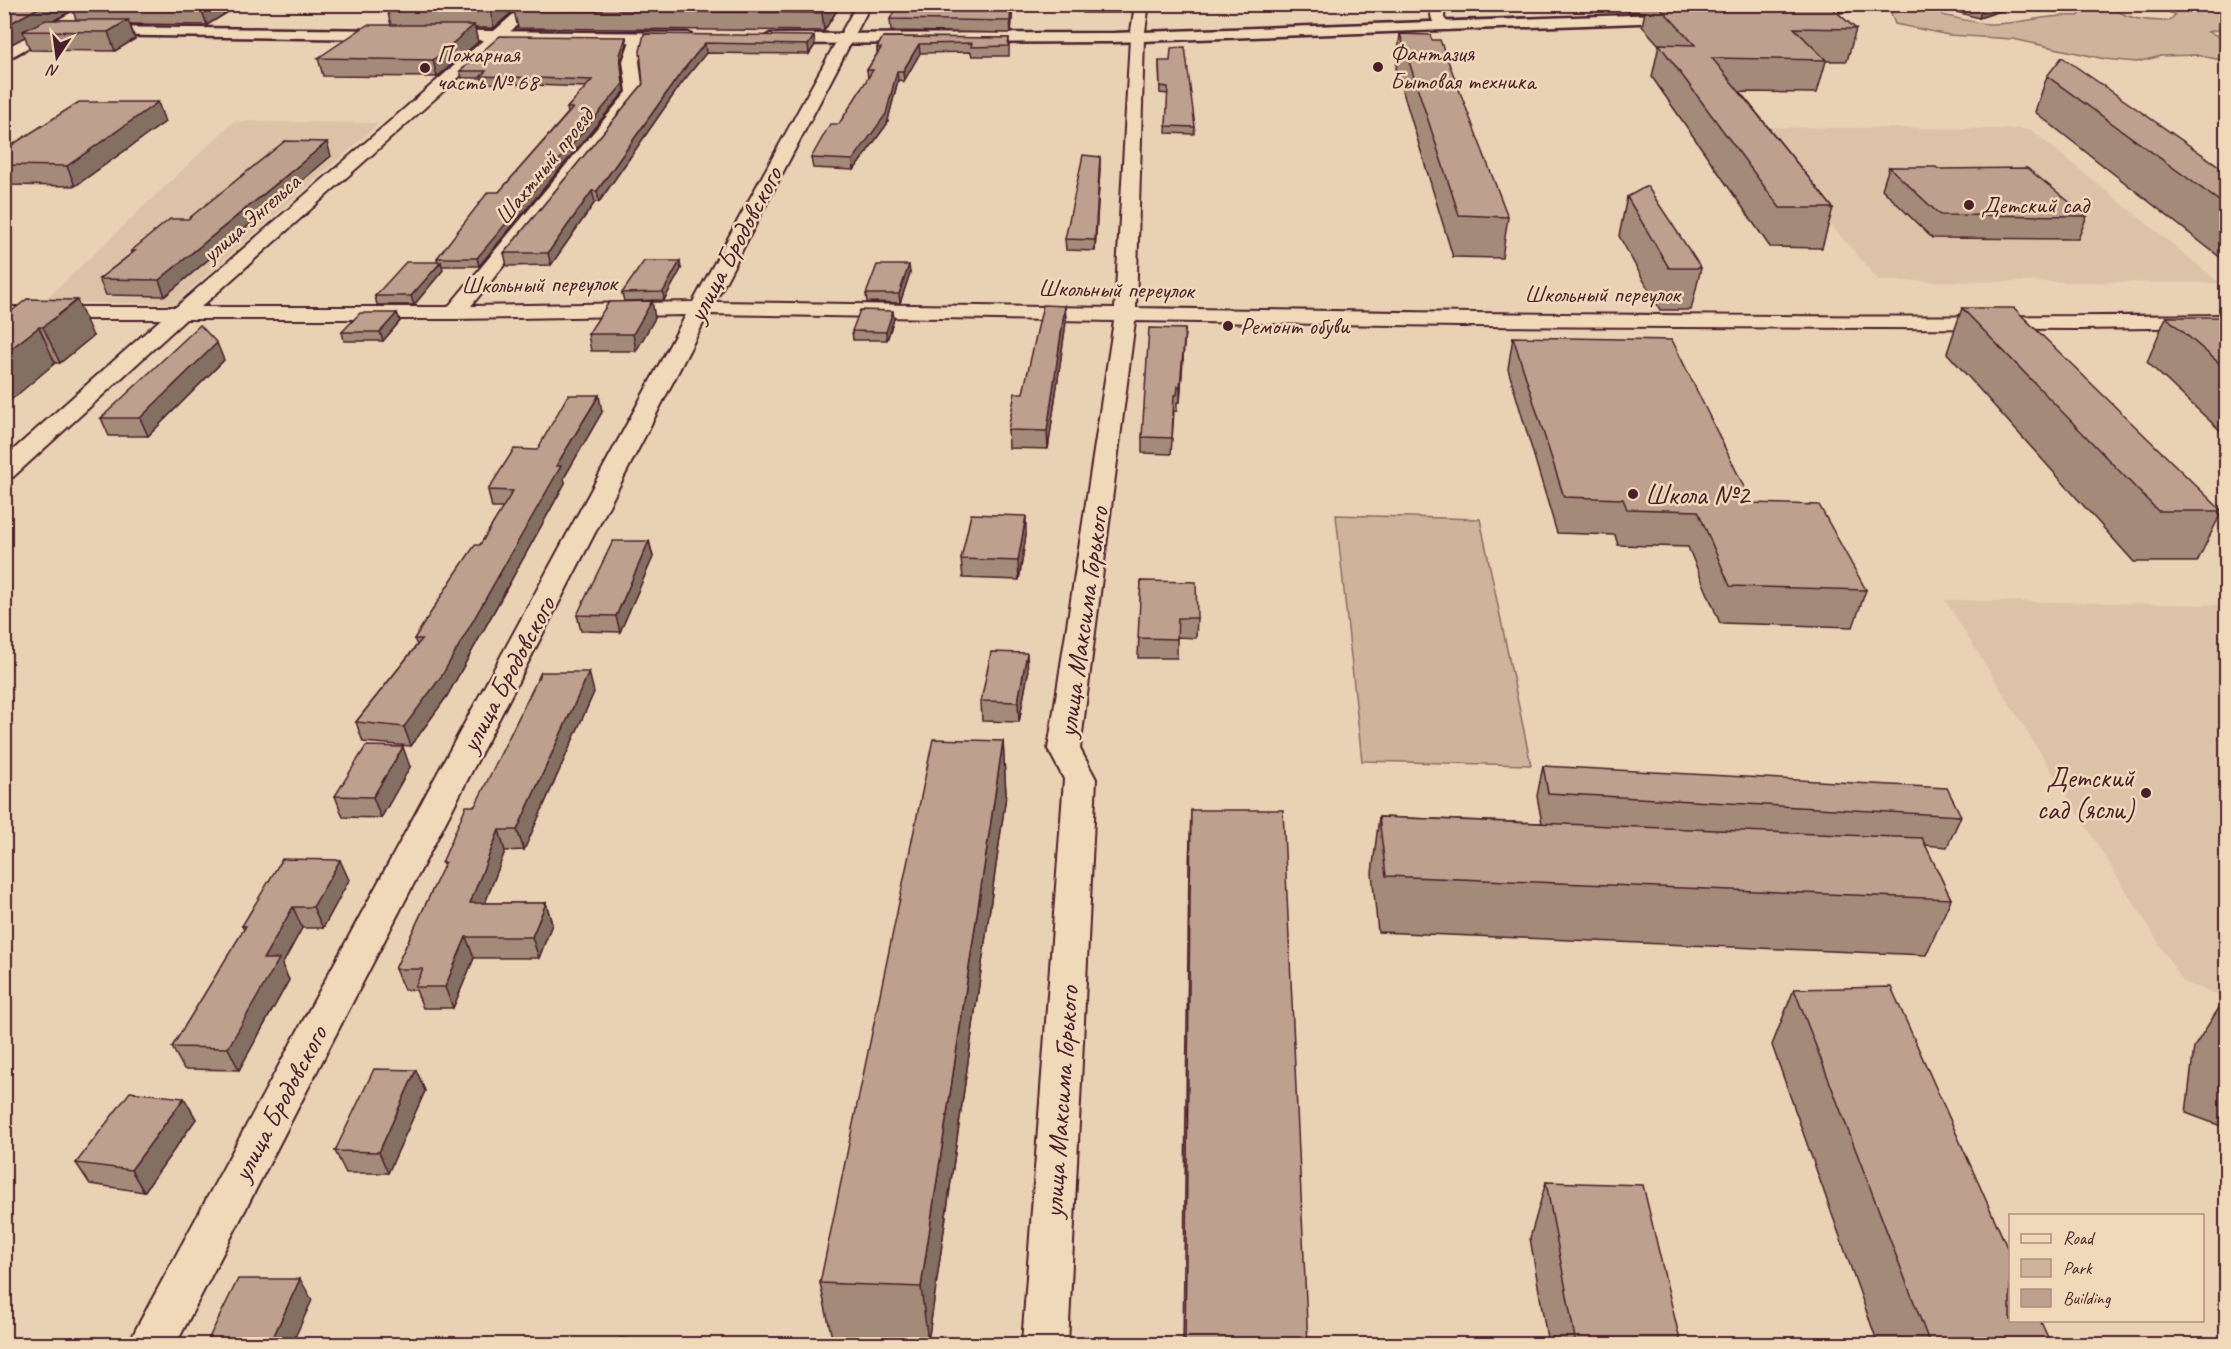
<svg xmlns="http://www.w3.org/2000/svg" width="2231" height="1349" viewBox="0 0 2231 1349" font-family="Caveat,sans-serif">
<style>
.built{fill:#dcc3a8}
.green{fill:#cfb49c;stroke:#8c6a64;stroke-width:1.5}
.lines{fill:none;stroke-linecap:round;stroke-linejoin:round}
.street-casing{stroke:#4a1f2b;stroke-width:4}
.secondary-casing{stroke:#4a1f2b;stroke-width:5}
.street{fill:#f0d9b9;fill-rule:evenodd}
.secondary{fill:#f0d9b9;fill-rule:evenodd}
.wall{fill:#a38a79;stroke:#4a1f2b;stroke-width:1.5;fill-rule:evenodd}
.shaded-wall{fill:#847063;stroke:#4a1f2b;stroke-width:1.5}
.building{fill:#bda08d;stroke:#4a1f2b;stroke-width:1.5}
.poi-dot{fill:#4a1f2b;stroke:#f0d9b9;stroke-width:2}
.labels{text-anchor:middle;stroke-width:5;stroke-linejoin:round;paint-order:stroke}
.far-poi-label{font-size:24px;fill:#4a1f2b;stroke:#f0d9b9;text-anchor:start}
.far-street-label{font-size:24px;fill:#4a1f2b;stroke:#f0d9b9}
.street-label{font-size:28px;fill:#4a1f2b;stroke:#f0d9b9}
.poi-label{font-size:28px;fill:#4a1f2b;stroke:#f0d9b9;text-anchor:start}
</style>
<rect width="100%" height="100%" fill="#e9d2b3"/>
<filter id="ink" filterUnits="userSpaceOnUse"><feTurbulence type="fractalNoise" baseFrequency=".0167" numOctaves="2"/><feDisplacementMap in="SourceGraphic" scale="12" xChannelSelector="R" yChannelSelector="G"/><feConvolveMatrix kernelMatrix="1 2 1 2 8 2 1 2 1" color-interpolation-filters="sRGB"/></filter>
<g filter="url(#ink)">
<g class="built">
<polygon points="234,121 380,123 174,304 43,302"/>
<polygon points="1748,127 2030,129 2220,283 1879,281"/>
<polygon points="1945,600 2226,605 2226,997 2183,982"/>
</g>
<g class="green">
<path d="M2109,4C2124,20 2148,21 2169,21L2175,15L2155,5H2226V28L2208,32L2226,39V61L2197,55L2161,56L2137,62L2105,59L2013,39L1949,35L1895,24L1891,13L1896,5H1954L1941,9L1942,15C1957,18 1974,23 1989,24C2019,25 2045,14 2078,16L2082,12L2052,5Z"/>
<polygon points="1336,515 1480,519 1531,765 1362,761"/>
</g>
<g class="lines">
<defs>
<g id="street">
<path d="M525,4H541L201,307H448L627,92L623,61L631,38L638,34L645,38L639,61L643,93L471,306L693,302L857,4H871L715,302L1115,308L1130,38L1135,4H1149L1144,38L1136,308C1499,314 1863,319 2226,315V327L2078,329L1458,326L1135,321L1080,749L1096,779L1068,1344H1022L1064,779L1048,749L1114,321L708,314L176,1344H129L136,1329L686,315L454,319H186L13,477L4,479V458L161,319H4V307H176Z"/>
<path d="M1431,4H1445L1444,18L1452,27L1450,30H1440C1431,21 1430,17 1431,4Z"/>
</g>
<g id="secondary">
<polygon points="87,4 106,4 4,61 4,49"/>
<polygon points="1816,4 1863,4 1856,9 1786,18 1778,13 1786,8"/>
<polygon points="1687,13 1695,18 1693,21 1114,42 770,44 762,39 770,34 1114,33"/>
<polygon points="89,27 688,33 696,38 688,43 83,35 81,32 83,29"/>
</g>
</defs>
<use href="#street" class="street-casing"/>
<use href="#secondary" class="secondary-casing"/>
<use href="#street" class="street"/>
<use href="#secondary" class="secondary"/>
</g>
<g class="wall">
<path d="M4,4H241L207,25L130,24L135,39L115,51L30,50L25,37ZM73,10L76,20H55Z"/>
<polygon points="350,4 839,4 839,7 824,31 518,28 514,11 494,28 474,28 478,42 437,77 323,76 318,58 391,25 387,9 352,9"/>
<polygon points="1013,4 1011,33 891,31 890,19"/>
<polygon points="1083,4 1121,4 1120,13 1083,13"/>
<polygon points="1622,4 1827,4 1856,29 1847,61 1826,61 1817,93 1740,92 1833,208 1822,248 1770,247 1652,77 1659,45 1642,26 1645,12 1629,12"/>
<polygon points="1927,4 2021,4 1979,18"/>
<polygon points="644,34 815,45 809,54 706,53 681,84 599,202 595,202 551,265 507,266 504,253 643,84"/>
<polygon points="1400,34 1508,217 1502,258 1453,257 1396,69"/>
<polygon points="883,37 1009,38 1009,56 972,56 971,52 920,53 904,81 898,80 887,124 854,170 813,168 811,158 839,124 868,79 867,70 877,54 877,48"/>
<polygon points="627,44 621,61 625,91 479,266 442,266 443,270 414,305 377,305 375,296 438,262 437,258 499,192 568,113 567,108 586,87 483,83 482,78 462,78 460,71"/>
<polygon points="1159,61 1195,127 1194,134 1166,133 1168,94 1160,93"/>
<polygon points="2047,76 2226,171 2226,262 2035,112"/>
<polygon points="165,122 75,186 4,185 4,150"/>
<polygon points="331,156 165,296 106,295 99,279 132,253 131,251 188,219"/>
<polygon points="1889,167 1938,169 2087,216 2078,239 1932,238 1882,189"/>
<polygon points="1100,168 1095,251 1066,250 1065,239"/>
<polygon points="1627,197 1701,268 1691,310 1660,310 1619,236"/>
<polygon points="681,269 664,300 624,301 622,293"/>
<polygon points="910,273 900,303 867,302 866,294"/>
<polygon points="1065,306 1066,322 1048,449 1009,448 1008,430 1023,393"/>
<polygon points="1962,308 2222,511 2197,562 2134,562 1947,353"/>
<polygon points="397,313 400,321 383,341 344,341 342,332"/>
<polygon points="4,317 93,336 60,363 55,363"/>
<polygon points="2166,317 2226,319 2226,436 2147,362"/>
<polygon points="655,318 636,351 591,351 588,334"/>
<polygon points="894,319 887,340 853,340 852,331"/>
<polygon points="1185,329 1180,402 1177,402 1177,411 1174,411 1171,454 1142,453 1142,437"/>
<polygon points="1513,337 1752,503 1866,590 1853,627 1720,623 1688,547 1618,545 1615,535 1557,533 1508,369"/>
<polygon points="224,360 148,436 109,436 101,418"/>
<polygon points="602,412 564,478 565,483 447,696 411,746 363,742 356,722 417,645 414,639 480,545 503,508 492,508 488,490 537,450"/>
<polygon points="1026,535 1019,580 963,578 961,559"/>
<polygon points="649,541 653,557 620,632 581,631 577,615"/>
<polygon points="1141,581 1197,618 1196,638 1177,637 1177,658 1138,658"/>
<polygon points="1028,673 1019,722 982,721 981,701"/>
<polygon points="594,692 524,850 505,851 485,903 546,903 552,924 539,958 474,958 453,1008 423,1008 416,990 404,990 395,969 444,866 442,863 475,806"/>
<polygon points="1003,741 1006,795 928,1342 832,1338 820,1283"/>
<polygon points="1543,766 1961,816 1947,847 1925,845 1951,899 1926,955 1378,932 1372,873 1379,817 1542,823 1537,796"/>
<polygon points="410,767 381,818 343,817 335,796"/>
<polygon points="1191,810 1308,1344 1183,1344 1189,865"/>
<polygon points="349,880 323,928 302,928 282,965 289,980 239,1070 184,1069 172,1047 244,930 242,926"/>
<polygon points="1794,989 2051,1344 1878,1344 1772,1045"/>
<polygon points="2226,997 2226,1128 2186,1113 2194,1047"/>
<polygon points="416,1070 425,1091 388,1173 346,1173 335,1151"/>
<polygon points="184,1098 196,1119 144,1192 90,1184 76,1163"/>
<polygon points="1546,1182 1681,1344 1548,1344 1530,1238"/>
</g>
<g class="shaded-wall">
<polygon points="45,4 82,4 71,7 73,10 34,31 23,31 25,37 4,48 4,27"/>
<polygon points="207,4 241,4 207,25 201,8"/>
<polygon points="496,4 521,4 494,28 490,10"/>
<polygon points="827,4 839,4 839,7 824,31 822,13"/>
<polygon points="1011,4 1013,4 1011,33 1010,21"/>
<polygon points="1983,4 2021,4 1979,18"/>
<polygon points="128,20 135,39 115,51 108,32"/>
<polygon points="474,25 478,42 437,77 433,60"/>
<polygon points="814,36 815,45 809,54 808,45"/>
<polygon points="626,37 627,44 621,61 625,91 479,266 477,258 620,55"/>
<polygon points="705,43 706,53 681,84 599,202 597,191 680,74"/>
<polygon points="919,44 920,53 904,81 903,71"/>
<polygon points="897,71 898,80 887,124 854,170 853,160"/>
<polygon points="158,102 165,122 75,186 67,166"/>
<polygon points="327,142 331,156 165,296 159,280"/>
<polygon points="1100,157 1100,168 1095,251 1095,240"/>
<polygon points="592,191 595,202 551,265 548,253"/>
<polygon points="680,261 681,269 664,300 663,292"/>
<polygon points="441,262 443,270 414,305 411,296"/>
<polygon points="909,265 910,273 900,303 899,294"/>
<polygon points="77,300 93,336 60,363 43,327"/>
<polygon points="652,301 655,318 636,351 633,334"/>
<polygon points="1065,306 1066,322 1048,449 1047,431"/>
<polygon points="893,311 894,319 887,340 886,332"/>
<polygon points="397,313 400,321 383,341 380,332"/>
<polygon points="39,327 55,363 4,406 4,354"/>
<polygon points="1185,329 1184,344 1180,402 1180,387"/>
<polygon points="217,343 224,360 148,436 140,418"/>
<polygon points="599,395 602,412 564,478 565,483 447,696 411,746 404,727 556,466"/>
<polygon points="1026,516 1026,535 1019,580 1018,561"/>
<polygon points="649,541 653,557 620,632 616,616"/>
<polygon points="1027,653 1028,673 1019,722 1018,702"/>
<polygon points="589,672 594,692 524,850 517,830"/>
<polygon points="1003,741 1006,795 928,1342 921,1287"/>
<polygon points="403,747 410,767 381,818 373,797"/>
<polygon points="499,830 505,851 477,924 470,903"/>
<polygon points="340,860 349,880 323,928 313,907"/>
<polygon points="546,903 552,924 539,958 532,937"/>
<polygon points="293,907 302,928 282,965 289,980 239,1070 228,1048 263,959"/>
<polygon points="466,937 474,958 453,1008 445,987"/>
<polygon points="416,1070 425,1091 388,1173 379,1152"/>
<polygon points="184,1098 196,1119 144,1192 131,1170"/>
<polygon points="300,1279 312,1300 292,1344 270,1344"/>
</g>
<g class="building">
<polygon points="4,4 45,4 4,27"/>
<polygon points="75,4 207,4 201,8 71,7"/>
<polygon points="393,4 496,4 490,10 387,9"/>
<polygon points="520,4 827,4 822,13 514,10"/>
<polygon points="898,4 1011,4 1010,21 890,19"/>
<polygon points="1657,4 1827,4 1856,29 1794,28 1826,60 1712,58 1833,208 1780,208 1659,44 1695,45"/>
<polygon points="46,20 128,20 108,32 23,31"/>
<polygon points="367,25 474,25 433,60 318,58"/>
<polygon points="644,34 814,36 808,45 705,43 680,74 597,191 592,191 548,253 504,253 643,84 640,51"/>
<polygon points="1400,34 1430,35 1432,40 1440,40 1508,217 1459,215"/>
<polygon points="500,36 626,37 620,55 623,84 477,258 437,258 488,192 499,192 573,108 567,108 592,80 481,76 486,71 460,71"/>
<polygon points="883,37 1009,38 1008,46 971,47 972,43 919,44 903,71 897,71 886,114 853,160 811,158 830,124 839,124 873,70 867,70 881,48 877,48"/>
<polygon points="1185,47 1195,127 1166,126 1168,87 1160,86 1159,61 1170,61 1171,48"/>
<polygon points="2062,57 2226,171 2226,206 2047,76"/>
<polygon points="79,102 158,102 67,166 4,165 4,150"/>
<polygon points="285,141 327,142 159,280 99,279 135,251 131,251 170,219 188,219"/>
<polygon points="1083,155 1100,157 1095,240 1065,239"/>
<polygon points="1889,167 1936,167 1938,169 2027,168 2087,216 1940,215"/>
<polygon points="1647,186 1701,268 1669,268 1627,197"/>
<polygon points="644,261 680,261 663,292 622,293"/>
<polygon points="406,262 441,262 411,296 375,296"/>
<polygon points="877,265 909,265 899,294 866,294"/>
<polygon points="27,299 77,300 43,327 39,327 4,354 4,317"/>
<polygon points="652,301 633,334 588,334 609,302"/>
<polygon points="1043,305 1065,306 1047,431 1008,430 1015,393 1023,393"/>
<polygon points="1962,308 2014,308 2222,511 2158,511"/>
<polygon points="860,310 893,311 886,332 852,331"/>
<polygon points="360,313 397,313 380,332 342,332"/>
<polygon points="2166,317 2225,317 2226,319 2226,369"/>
<polygon points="200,325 217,343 140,418 101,418"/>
<polygon points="1149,328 1185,329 1180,387 1178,386 1177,395 1174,395 1172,438 1142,437"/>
<polygon points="1513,337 1672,340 1752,503 1819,505 1866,590 1730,586 1698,511 1627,509 1623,499 1564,497"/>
<polygon points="568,395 599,395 556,466 561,466 441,677 404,727 356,722 422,639 414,639 452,579 475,545 480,545 513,491 488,490 514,449 537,450"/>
<polygon points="971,514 1026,516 1018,561 961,559"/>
<polygon points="613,541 649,541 616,616 577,615"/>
<polygon points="1141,581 1196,582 1197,618 1178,618 1177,639 1138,638"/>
<polygon points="991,652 1027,653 1018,702 981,701"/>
<polygon points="541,672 589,672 517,830 499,830 470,903 546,903 532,937 466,937 445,987 415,987 423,969 395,969 445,863 442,863 466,806 475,806"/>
<polygon points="933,739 1003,741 921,1287 820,1283"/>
<polygon points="366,746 403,747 373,797 335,796"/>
<polygon points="1543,766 1947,788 1961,816 1548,793"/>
<polygon points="1191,810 1283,810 1308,1344 1185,1344"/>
<polygon points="1379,817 1922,838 1951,899 1386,876"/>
<polygon points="282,859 340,860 313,907 293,907 263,959 279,959 228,1048 172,1047 246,926 242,926"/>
<polygon points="1891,987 2010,1254 2010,1320 2040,1320 2051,1344 1930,1344 1794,989"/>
<polygon points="2226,1030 2226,1057 2224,1057"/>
<polygon points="374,1069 416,1070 379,1152 335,1151"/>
<polygon points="130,1092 184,1098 131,1170 76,1163"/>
<polygon points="1546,1182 1643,1185 1681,1344 1576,1344"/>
<polygon points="238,1279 300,1279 270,1344 206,1344"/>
<polygon points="619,1338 690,1344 616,1344"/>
<polygon points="4,1341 10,1342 8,1344 4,1344"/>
</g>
</g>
<g class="poi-dot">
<circle cx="1378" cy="67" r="6"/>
<circle cx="425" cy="68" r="6"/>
<circle cx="1969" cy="205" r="6"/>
<circle cx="1228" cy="326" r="6"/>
<circle cx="1633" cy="494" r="6"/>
<circle cx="2146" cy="793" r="6"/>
</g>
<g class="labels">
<g class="far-poi-label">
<text x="1390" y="61">Фантазия<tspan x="1390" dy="28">Бытовая техника</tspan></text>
<text x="437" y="62">Пожарная<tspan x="437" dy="28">часть № 68</tspan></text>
<text x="1981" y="213">Детский сад</text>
<text x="1240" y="334">Ремонт обуви</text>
</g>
<g class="far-street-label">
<text transform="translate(544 166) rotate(-51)" y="8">Шахтный проезд</text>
<text transform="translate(251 218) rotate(-41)" y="8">улица Энгельса</text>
<text transform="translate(539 284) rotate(-1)" y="8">Школьный переулок</text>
<text transform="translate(1116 289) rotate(1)" y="8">Школьный переулок</text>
<text x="1602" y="302">Школьный переулок</text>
</g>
<g class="street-label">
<text transform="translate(734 244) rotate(-62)" y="10">улица Бродовского</text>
<text transform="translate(1082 622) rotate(-82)" y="10">улица Максима Горького</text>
<text transform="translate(507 674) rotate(-62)" y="10">улица Бродовского</text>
<text transform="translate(1060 1102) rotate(-86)" y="10">улица Максима Горького</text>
<text transform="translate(279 1103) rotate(-62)" y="10">улица Бродовского</text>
</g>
<g class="poi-label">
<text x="1645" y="504">Школа №2</text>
<text x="2134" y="787" text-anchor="end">Детский<tspan x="2134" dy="32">сад (ясли)</tspan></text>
</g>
</g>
<rect width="2231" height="1349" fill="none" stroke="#f0d9b9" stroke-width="24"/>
<rect x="12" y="12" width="2207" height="1325" fill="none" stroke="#4a1f2b" stroke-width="2" filter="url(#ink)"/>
<rect x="2009" y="1214" width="195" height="108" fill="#f0d9b9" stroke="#ae8f80" stroke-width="1.5"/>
<rect x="2021" y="1234" width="30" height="9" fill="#f0d9b9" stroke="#ae8f80" stroke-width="1.5"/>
<text x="2063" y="1244" font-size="18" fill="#4a1f2b">Road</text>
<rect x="2021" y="1259" width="30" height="18" fill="#cfb49c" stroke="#ae8f80" stroke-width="1.5"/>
<text x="2063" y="1274" font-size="18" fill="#4a1f2b">Park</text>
<rect x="2021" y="1289" width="30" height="18" fill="#bda08d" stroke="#ae8f80" stroke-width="1.5"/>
<text x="2063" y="1304" font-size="18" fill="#4a1f2b">Building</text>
<g transform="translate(57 57) rotate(193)" stroke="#f0d9b9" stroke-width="4.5" paint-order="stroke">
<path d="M0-4.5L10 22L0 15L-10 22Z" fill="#4a1f2b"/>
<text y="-9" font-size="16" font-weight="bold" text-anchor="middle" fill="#4a1f2b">N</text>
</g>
</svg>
